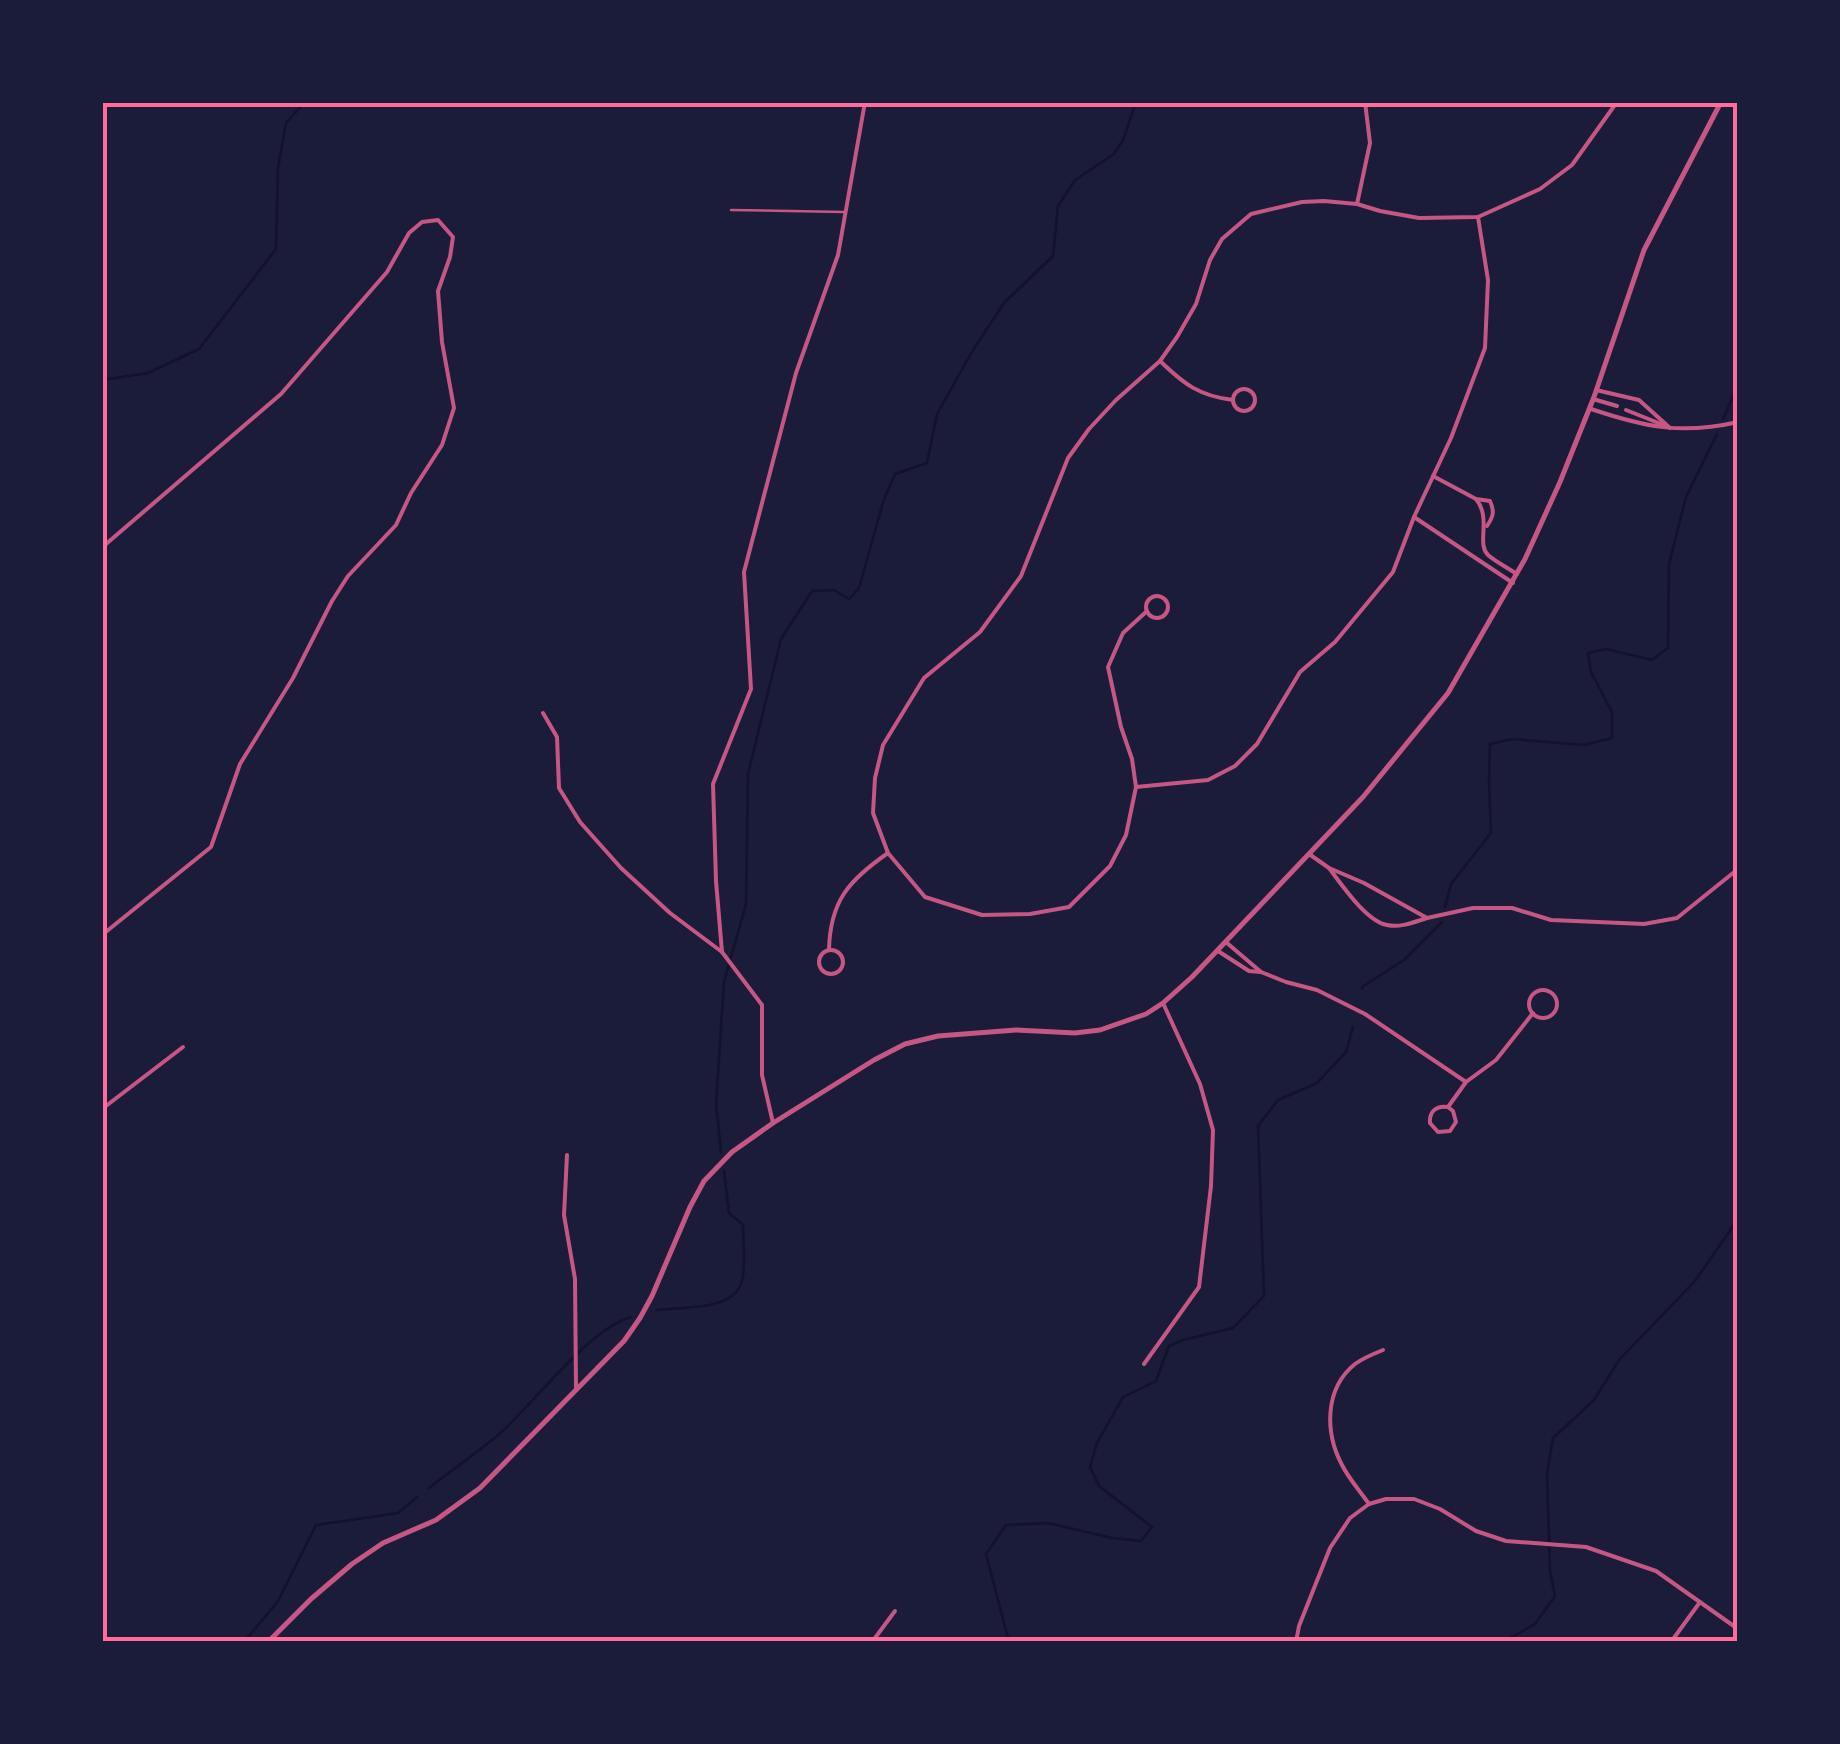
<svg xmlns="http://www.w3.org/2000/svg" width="1840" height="1744" viewBox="0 0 1840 1744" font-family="'Alegreya Sans',sans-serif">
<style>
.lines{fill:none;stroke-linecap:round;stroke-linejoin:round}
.stream{stroke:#12122b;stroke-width:2.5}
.service{stroke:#c65784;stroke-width:2.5}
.minor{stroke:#c65784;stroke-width:4}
.tertiary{stroke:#c65784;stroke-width:5}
.neatline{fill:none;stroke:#ff6b9d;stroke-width:4}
</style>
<rect width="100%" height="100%" fill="#1b1b3a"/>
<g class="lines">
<g class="stream">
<polyline points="102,380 148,373 199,349 276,249 278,168 286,123 305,102"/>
<polyline points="1723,419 1738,385"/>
<polyline points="1445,907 1451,884 1491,833 1489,782 1490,744 1512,739 1584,745 1612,738 1612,712 1591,672 1588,653 1606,649 1652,660 1668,648 1669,564 1686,497 1717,434"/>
<polyline points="1362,989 1362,987 1404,960 1442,922"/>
<polyline points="721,1152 716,1103 724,982 746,904 748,774 781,639 812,591 834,590 849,599 859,588 884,499 895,474 927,463 937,414 973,350 1004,303 1053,256 1058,206 1075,180 1114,154 1123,140 1136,102"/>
<path d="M657,1310C681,1307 735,1311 742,1281C746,1266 743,1241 743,1225L729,1213L724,1171"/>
<path d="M429,1488C451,1471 475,1454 497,1436C534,1404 587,1330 631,1317"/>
<polyline points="244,1642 278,1601 316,1525 398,1513 417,1497"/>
<polyline points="1009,1642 986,1554 1006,1525 1048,1523 1112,1538 1141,1541 1152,1527 1099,1486 1090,1467 1097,1443 1123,1397 1156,1381 1169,1346 1183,1340 1233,1328 1264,1296 1258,1126 1278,1100 1317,1083 1346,1052 1353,1027"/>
<polyline points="1503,1642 1535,1624 1555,1596 1550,1571 1547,1474 1553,1438 1594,1400 1619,1360 1695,1281 1738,1219"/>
</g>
<polyline class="service" points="731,210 844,212"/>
<g class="minor">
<polyline points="1357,204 1370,143 1365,102"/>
<path d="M1160,361C1184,384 1199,396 1233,400"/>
<circle cx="1244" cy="400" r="11"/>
<polyline points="1596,390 1639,400 1670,428"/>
<polyline points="1593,399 1617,406"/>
<path d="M1591,409C1645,427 1681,435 1738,422"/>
<polyline points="1626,410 1666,426"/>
<path d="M1433,476L1476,499L1490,501C1495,512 1493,517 1487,526"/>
<path d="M1476,499C1492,519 1476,543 1488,555C1496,562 1508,568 1517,574"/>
<polyline points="1414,517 1513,583"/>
<circle cx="1157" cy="607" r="11"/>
<polyline points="1147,611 1123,633 1108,667 1121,727 1132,759 1136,787 1126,835 1110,866 1069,907 1030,914 982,915 925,897 888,853 873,813 875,778 883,745 924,678 980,632 1021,576 1068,458 1089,429 1116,400 1160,361 1177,337 1196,304 1210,260 1222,239 1251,214 1302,202 1324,201 1357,204 1380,211 1419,218 1478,217 1540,189 1572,165 1617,102"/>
<polyline points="543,713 557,737 559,788 580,822 621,868 670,913 722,952"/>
<polyline points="1136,787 1208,780 1235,766 1257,744 1300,672 1335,642 1393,572 1414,517 1451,438 1485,348 1488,280 1478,217"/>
<polyline points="1309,854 1329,868"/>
<path d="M1329,868L1364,883L1427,918C1414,922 1401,928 1387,925C1366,921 1342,885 1329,868Z"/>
<polyline points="1427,918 1473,908 1512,908 1551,920 1644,924 1677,918 1738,869"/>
<polyline points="102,935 211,847 240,764 293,678 332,601 348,576 396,525 411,493 442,445 454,408 442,342 438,291 450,257 453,237 438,220 422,222 409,233 387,272 281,394 106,544"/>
<polyline points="1227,943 1261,972"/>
<circle cx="831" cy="962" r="12"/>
<path d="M829,950C830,901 849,880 888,853"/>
<polyline points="1218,951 1249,971 1261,972 1286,982 1317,990 1365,1014 1466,1082"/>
<circle cx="1543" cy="1004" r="14"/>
<path d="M1448,1107L1453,1111L1456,1122L1450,1131L1438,1132L1430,1123C1429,1112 1436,1105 1448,1107L1466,1082L1496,1060L1533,1013"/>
<polyline points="102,1109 183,1047"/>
<polyline points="773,1123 762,1075 762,1005 722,952 716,881 713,784 751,689 744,572 796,373 838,255 865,102"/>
<polyline points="567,1155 564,1215 575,1279 576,1388"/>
<polyline points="1144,1364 1199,1287 1211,1186 1213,1130 1200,1084 1163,1003"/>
<path d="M1369,1504C1360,1491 1349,1479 1342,1465C1325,1433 1324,1389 1355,1364C1363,1358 1373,1354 1383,1350"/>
<polyline points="872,1642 895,1611"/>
<polyline points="1296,1642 1299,1626 1330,1548 1350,1518 1369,1504 1386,1499 1414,1499 1440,1509 1476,1531 1506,1541 1586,1547 1656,1571 1738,1629"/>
<polyline points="1671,1642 1700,1602"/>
</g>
<polyline class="tertiary" points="268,1642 311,1599 352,1564 383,1543 436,1520 480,1488 624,1341 640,1318 652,1296 690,1207 704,1181 732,1152 773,1123 874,1060 905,1044 938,1036 1016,1030 1075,1033 1100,1030 1146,1014 1163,1003 1192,977 1363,797 1448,693 1525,559 1560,482 1594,397 1644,250 1721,102"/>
</g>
<rect width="1840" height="1744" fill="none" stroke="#1b1b3a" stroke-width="210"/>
<rect x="105" y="105" width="1630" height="1534" class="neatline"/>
</svg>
